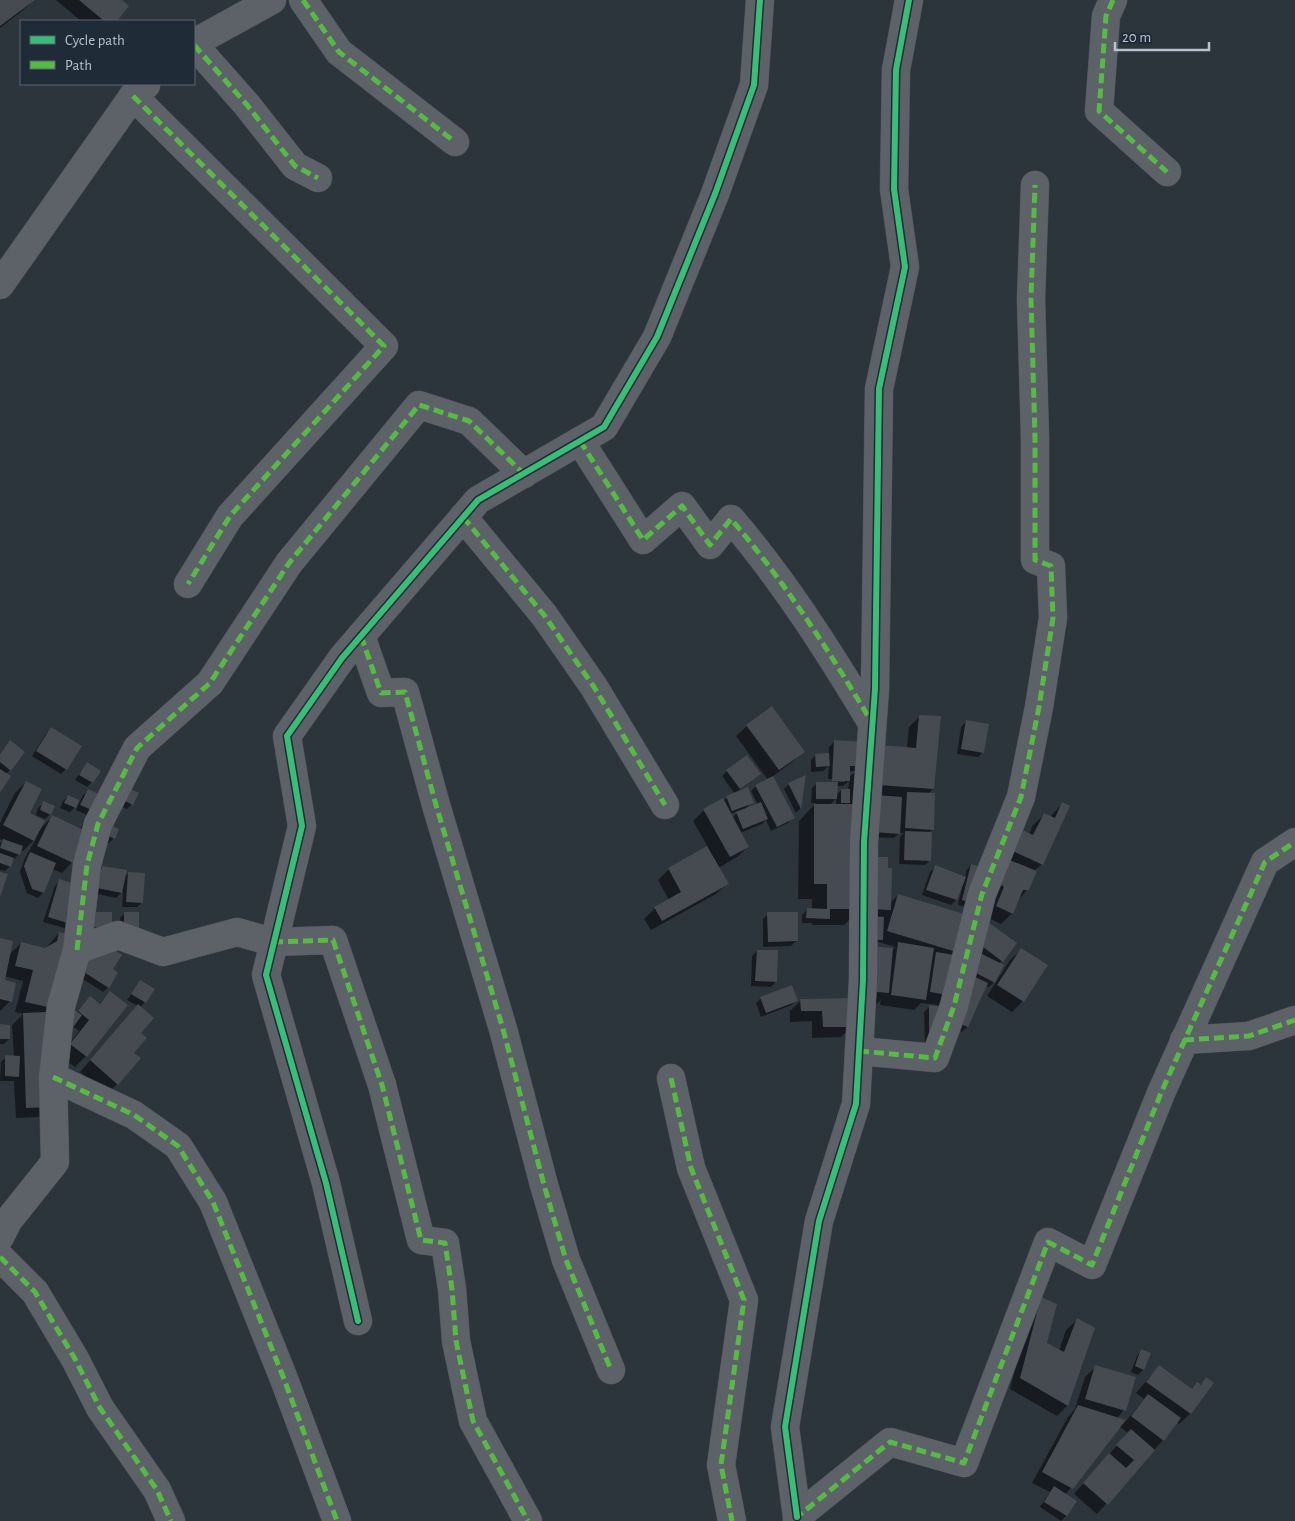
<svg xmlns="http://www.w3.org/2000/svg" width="1295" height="1521" viewBox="0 0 1295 1521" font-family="'Alegreya Sans',sans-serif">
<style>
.shadow{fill:#0007;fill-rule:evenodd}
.building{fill:#454b51}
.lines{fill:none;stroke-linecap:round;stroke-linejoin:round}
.minor-casing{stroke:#4b5056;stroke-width:29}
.minor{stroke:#5d6269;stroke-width:28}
.quiet{stroke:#58b947;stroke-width:5;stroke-dasharray:10 5;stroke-linecap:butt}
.cycleway-casing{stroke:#1f2b37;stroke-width:9}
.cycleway{stroke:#3abd76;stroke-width:6}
</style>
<rect width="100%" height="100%" fill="#2c343c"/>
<g class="shadow">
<polygon points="0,0 32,0 33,1 22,11 0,28"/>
<polygon points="56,0 120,0 127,6 115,21 81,21"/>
<polygon points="920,716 933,789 928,794 932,829 929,833 930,860 925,865 899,864 900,837 904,833 899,833 894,838 869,837 867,795 907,748 909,727"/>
<polygon points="966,722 983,752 978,757 957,754 961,727"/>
<path d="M747,726L803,752L792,762L772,777L793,817L788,823L771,831L766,820L762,824L740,833L748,847L737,857L718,868L727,884L716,894L651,930L644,919L655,908L669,900L658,880L669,869L708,847L693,821L704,810L735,794L722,776L727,771L759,774L737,792L752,802L744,810L758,805L751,791L756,786L768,780L736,736ZM740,810L732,818L730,814Z"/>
<polygon points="51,729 66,769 61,774 32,756 46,734"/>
<path d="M834,742L866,743L860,771H849L848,778L854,773L864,774L861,804L890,903L898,895L973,918L935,1043H925L924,1012L929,1007H937V1005L921,1003L914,1010L880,1005L881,999L877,1004L854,1001L895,947L879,942L876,945L856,913L844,925H812V923H802V915L807,910H812V899H798L799,821L816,803H811L812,788L817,783L828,784V782H845V780L828,779L829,765L823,771L811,772V760L816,755L829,754V747ZM849,781L848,790H841L836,795V786H843ZM836,798V805H830Z"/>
<polygon points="5,747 10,770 6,774 0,790 0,754"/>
<polygon points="87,764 92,782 87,787 75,780"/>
<polygon points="805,777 800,809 796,813 784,789 789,784"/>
<polygon points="26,782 28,814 40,829 52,817 80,830 87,815 76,810 83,795 89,790 105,798 72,862 62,873 52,869 43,893 38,898 27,893 20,872 25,858 37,837 23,851 21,850 19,854 14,859 12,859 10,866 5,871 0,870 0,843 3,841 0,839 0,823 15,793"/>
<polygon points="119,793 132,804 127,809 114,803"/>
<polygon points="68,796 75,807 70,812 60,808 63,801"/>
<polygon points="44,803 50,814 45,819 36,815 38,808"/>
<polygon points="1062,804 1042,864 1034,871 1028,889 1018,900 1012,913 1001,924 986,917 997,859 1029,834 1033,825 1044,815 1050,817"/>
<polygon points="101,830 114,838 109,843 97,838"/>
<polygon points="971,865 971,908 958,905 962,887 961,887 956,900 951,905 922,895 930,872 935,867 965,878 966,871"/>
<polygon points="102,867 124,877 129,873 142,902 137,907 122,907 123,891 116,898 93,893 97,872"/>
<polygon points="60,881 64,915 75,919 68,929 43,922 55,886"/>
<polygon points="125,913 138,914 120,935 120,918"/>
<polygon points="768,914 796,941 791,946 763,947 763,919"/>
<polygon points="59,933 51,1007 46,1012 49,1106 38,1117 16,1118 14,1081 0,1081 1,1062 6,1057 14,1057 12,1025 23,1014 15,1012 23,981 4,976 3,981 10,1001 0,1011 0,940 9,955 21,943 45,949"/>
<polygon points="1015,943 999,964 994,982 989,987 985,985 967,1027 962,1032 947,1025 971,947"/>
<polygon points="1021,950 1046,966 1023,1001 1012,1012 987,996 1010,960"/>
<polygon points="757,951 776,982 771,987 751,986 752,956"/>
<polygon points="120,955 111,970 108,987 103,992 78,976"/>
<polygon points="140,982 145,1002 140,1007 139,1034 133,1053 117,1084 106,1095 80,1072 138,1006 127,1000"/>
<polygon points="110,993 126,1005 86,1056 75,1067 60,1056 79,1031 72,1026 76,1013 90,997 99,1004"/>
<polygon points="761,998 797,1000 792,1005 761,1017 756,1003"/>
<polygon points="851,999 852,1026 841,1037 812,1038 812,1021 790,1022 790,1011 801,1000"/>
<polygon points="0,1026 9,1039 4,1044 0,1044"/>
<polygon points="1041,1298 1046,1344 1059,1351 1066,1330 1077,1320 1067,1406 1057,1416 1010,1389 1031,1309"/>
<polygon points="1142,1350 1143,1370 1138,1375 1131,1372 1137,1356"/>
<polygon points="1159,1366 1191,1390 1197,1384 1200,1386 1206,1379 1212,1383 1190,1414 1179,1424 1177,1422 1163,1440 1097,1514 1074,1494 1128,1433 1120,1427 1065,1495 1066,1516 1061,1521 1040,1507 1050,1492 1032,1483 1068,1417 1075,1409 1085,1377 1096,1367 1124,1410 1117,1418 1126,1421 1144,1399 1136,1393"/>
</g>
<g class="building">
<polygon points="0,0 35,0 0,26"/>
<polygon points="79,0 122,0 129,6 117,21 104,21"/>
<polygon points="772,706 805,752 779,770 746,725"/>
<polygon points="919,715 941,716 934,789 878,785 881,745 916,748"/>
<polygon points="966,720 989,724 984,753 961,749"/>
<polygon points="51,727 82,746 67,770 36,751"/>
<polygon points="10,740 25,752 11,771 0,762 0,754"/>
<polygon points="834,740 867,742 866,766 850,766 850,781 832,781"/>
<polygon points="829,753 830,766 816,767 815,754"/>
<polygon points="747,755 761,774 740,789 726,770"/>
<polygon points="87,762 101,771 93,783 79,775"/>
<polygon points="0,769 11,776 0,793"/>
<polygon points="806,775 801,809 788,783"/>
<polygon points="773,776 795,818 777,827 755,785"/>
<polygon points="26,781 42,789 30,813 45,821 34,841 3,825"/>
<polygon points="816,782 838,782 837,799 816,799"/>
<polygon points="124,786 139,793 133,805 119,798"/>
<polygon points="748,787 754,803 732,811 726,796"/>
<polygon points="88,789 107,798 92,810 80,805"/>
<rect x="841" y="789" width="9" height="14"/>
<polygon points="907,792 935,793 934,830 905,828"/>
<polygon points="68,795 79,800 76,808 64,803"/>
<polygon points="875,795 902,797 900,834 873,832"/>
<polygon points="723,798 749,847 730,857 703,809"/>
<polygon points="43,801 55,806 51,815 40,810"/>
<polygon points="761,802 768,819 743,829 736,812"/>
<polygon points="1062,802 1070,806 1043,865 1006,848 1016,827 1033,835 1044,813 1055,818"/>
<polygon points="814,804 862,804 862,909 830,909 830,919 806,918 807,908 827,909 827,884 814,884"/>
<polygon points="52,815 88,832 73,863 37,846"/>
<polygon points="106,823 119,829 115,839 101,833"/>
<polygon points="905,831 932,832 931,861 904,860"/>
<polygon points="3,839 23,846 20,855 0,848"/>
<polygon points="707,846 729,884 662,921 654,907 681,892 668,868"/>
<polygon points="30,852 56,863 44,893 32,889 24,866"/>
<polygon points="0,853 14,858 11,867 0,863"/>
<polygon points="867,857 888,857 888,868 892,868 891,910 867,909"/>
<polygon points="1007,859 1037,871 1029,890 1023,890 1013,914 996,906 1004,887 997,882"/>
<polygon points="971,864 986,868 977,904 962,900"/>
<polygon points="935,865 966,877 957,900 926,890"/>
<polygon points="102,866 127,870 122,893 97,888"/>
<polygon points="0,872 8,874 0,897"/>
<polygon points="128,872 145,873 143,903 126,902"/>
<polygon points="59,879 75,884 66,914 76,918 74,925 48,917"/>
<polygon points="898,894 974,917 963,954 887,931"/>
<rect x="94" y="912" width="18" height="15"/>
<rect x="124" y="912" width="15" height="18"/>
<polygon points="767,912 798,912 798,941 768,942"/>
<polygon points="869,916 884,917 883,940 868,940"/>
<polygon points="988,922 1017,943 1003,962 975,941"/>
<polygon points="59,932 71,935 52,1008 25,1002 33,970 15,966 21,942 45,948 57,941"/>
<polygon points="0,938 13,941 5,980 16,983 12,1002 0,999"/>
<polygon points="898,942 934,948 926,1000 891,995"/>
<polygon points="869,946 893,948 889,993 864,991"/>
<polygon points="112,948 122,955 113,969 118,973 109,988 82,971 91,956"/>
<polygon points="1021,948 1048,965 1024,1002 997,985"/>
<polygon points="757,950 778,950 777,982 755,981"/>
<polygon points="974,950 1004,965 995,983 965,967"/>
<polygon points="936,952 961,956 941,1005 942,994 930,992"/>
<polygon points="971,975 988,983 968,1027 951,1020"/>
<polygon points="140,980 155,989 146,1003 131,994"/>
<polygon points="792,985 798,1001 766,1013 760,997"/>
<polygon points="110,991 128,1005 87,1057 70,1044 89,1020 78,1011 90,996 100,1004"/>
<polygon points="852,998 853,1027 823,1027 822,1011 801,1011 800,999"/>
<polygon points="138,1004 154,1018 141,1033 147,1038 134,1053 141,1058 118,1085 90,1060"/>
<polygon points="929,1005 940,1006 929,1039"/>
<polygon points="69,1006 82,1015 72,1029"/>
<polygon points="47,1012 50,1107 26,1108 23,1013"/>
<polygon points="0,1024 10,1025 10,1039 0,1039"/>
<polygon points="5,1055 20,1056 19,1077 5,1076"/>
<polygon points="1041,1297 1057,1304 1047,1343 1064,1352 1077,1318 1095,1328 1068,1406 1020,1378"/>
<polygon points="1141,1349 1151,1353 1144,1370 1135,1366"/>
<polygon points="1095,1365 1136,1377 1126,1411 1085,1399"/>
<polygon points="1159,1365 1192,1389 1197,1382 1201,1385 1206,1377 1214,1383 1191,1414 1146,1382"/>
<polygon points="1148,1394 1181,1418 1164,1441 1131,1416"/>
<polygon points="1078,1405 1126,1420 1073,1489 1042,1472"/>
<polygon points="1131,1429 1155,1450 1108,1505 1083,1483 1109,1453 1126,1468 1134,1460 1116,1445"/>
<polygon points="1054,1486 1077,1501 1067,1516 1044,1502"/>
</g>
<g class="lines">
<defs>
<g id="minor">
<polyline points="303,0 339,52 455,142"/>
<polyline points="1113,0 1106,16 1099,111 1167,172"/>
<polyline points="194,43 272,0"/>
<polyline points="194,45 247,105 295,166 318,178"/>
<polyline points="133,96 384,346 230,516 188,584"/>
<polyline points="0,285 133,96 146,85"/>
<path d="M580,441L643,540L682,506L710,545L731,519C785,582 829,652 872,723"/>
<polyline points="463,517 544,615 594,687 665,805"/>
<polyline points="361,636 381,693 405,692 436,805 503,1029 544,1185 566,1260 611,1370"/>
<polyline points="77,950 118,935 163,952 237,932 273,942 333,940 382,1085 421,1240 445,1243 452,1289 456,1341 473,1421 528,1521"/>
<polyline points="1184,1040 1249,1036 1295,1020"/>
<polyline points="859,1051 935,1058 954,1006 982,894 1021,797 1039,707 1053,618 1051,566 1035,560 1035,438 1031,299 1035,185"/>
<polyline points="53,1077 134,1115 178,1146 213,1202 284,1379 337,1521"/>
<polyline points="671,1078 691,1168 744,1300 721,1465 732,1521"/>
<polyline points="0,1237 8,1221 55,1162 53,1077 61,1006 77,950 87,865 98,824 137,748 210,683 289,563 419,405 469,421 524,474"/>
<polyline points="0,1257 35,1292 75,1359 100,1408 157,1490 171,1521"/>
<polyline points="358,1321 326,1183 266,975 302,826 287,736 342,658 478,500 604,427 657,337 715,194 754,85 760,0"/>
<polyline points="797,1517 785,1427 819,1221 856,1104 863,980 864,842 875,689 879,389 905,267 894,189 896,70 909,0"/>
<polyline points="797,1521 797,1517 890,1442 964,1463 1048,1242 1092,1265 1161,1093 1265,862 1295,842"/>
</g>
</defs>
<use href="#minor" class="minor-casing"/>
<use href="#minor" class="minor"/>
<g class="quiet">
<polyline points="303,0 339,52 455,142"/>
<polyline points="1113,0 1106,16 1099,111 1167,172"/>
<polyline points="194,45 247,105 295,166 318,178"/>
<polyline points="133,96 384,346 230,516 188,584"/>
<path d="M580,441L643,540L682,506L710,545L731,519C785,582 829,651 871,721"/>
<polyline points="463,517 544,615 594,687 665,805"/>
<polyline points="361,636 381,693 405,692 436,805 503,1029 544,1185 566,1260 611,1370"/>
<polyline points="273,942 333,940 382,1085 421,1240 445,1243 452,1289 456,1341 473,1421 528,1521"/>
<polyline points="77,950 87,865 98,824 137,748 210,683 289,563 419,405 469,421 524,474"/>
<polyline points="1184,1040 1249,1036 1295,1020"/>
<polyline points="859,1051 935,1058 954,1006 982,894 1021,797 1039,707 1053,618 1051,566 1035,560 1035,438 1031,299 1035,185"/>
<polyline points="53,1077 134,1115 178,1146 213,1202 284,1379 337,1521"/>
<polyline points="671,1078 691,1168 744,1300 721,1465 732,1521"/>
<polyline points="0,1257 35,1292 75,1359 100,1408 157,1490 171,1521"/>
<polyline points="797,1520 797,1517 890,1442 964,1463 1048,1242 1092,1265 1161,1093 1265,862 1295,842"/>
</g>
<defs>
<g id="cycleway">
<polyline points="358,1321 326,1183 266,975 302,826 287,736 342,658 478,500 604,427 657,337 715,194 754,85 760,0"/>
<polyline points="797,1517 785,1427 819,1221 856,1104 863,980 864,842 875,689 879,389 905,267 894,189 896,70 909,0"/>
</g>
</defs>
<use href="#cycleway" class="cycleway-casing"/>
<use href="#cycleway" class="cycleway"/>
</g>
<rect x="20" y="20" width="175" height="65" fill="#1f2b37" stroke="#5c6773"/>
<rect x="30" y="36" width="25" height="8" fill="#3abd76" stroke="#5c6773"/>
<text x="65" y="45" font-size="15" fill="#b8c1cc">Cycle path</text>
<rect x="30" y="61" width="25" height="8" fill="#58b947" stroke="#5c6773"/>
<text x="65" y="70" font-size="15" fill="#b8c1cc">Path</text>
<path d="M1115 42v8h94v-8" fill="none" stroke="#b8c1cc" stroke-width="2.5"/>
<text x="1122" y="42" font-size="15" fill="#b8c1cc" stroke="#1f2b37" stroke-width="4" paint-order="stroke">20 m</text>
</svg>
